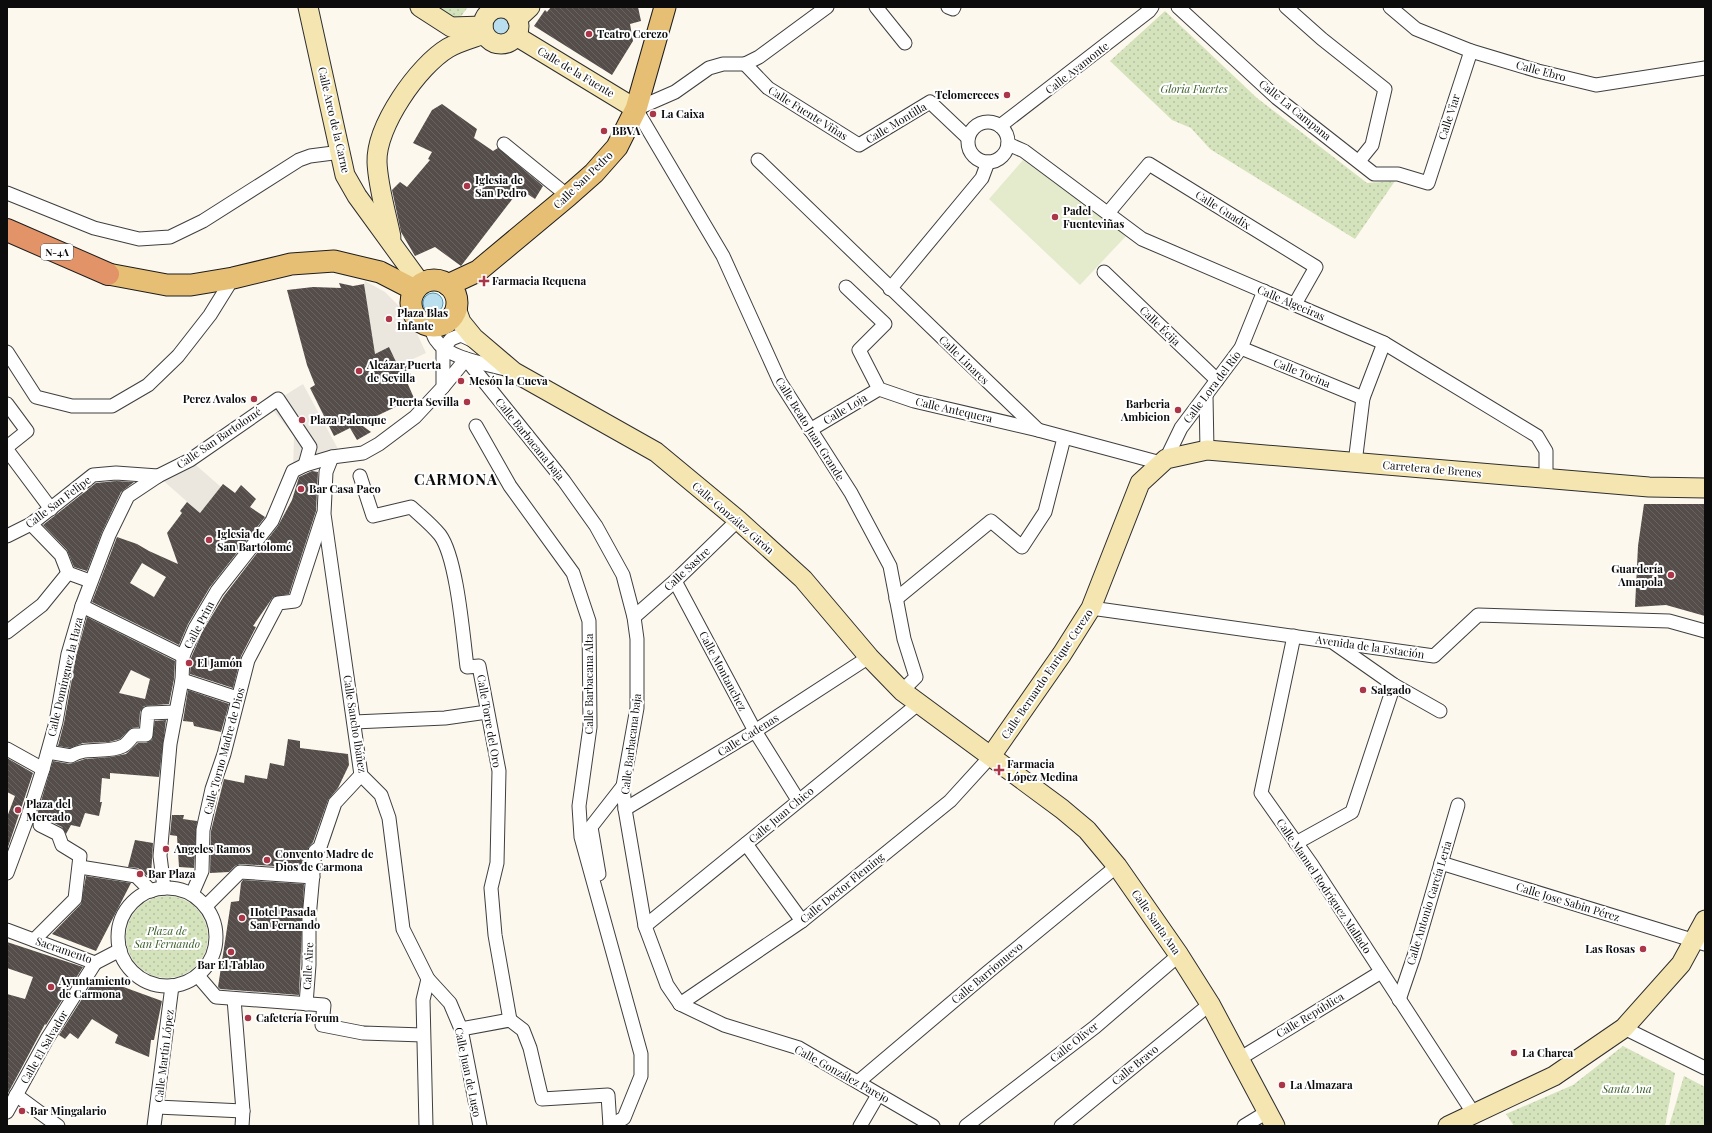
<svg xmlns="http://www.w3.org/2000/svg" width="1712" height="1133" viewBox="0 0 1712 1133" font-family="'Playfair Display',serif">
<style>
.park{fill:url(#park-dots)}
.pitch{fill:#e4ebcc}
.plaza{fill:#ece7de}
.water{fill:#b9dfee;stroke:#499abc}
.building{fill:url(#building-back-hatch);fill-rule:evenodd}
.lines{fill:none;stroke-linecap:round;stroke-linejoin:round}
.street-casing{stroke:#3f3f3f;stroke-width:15}
.secondary-casing{stroke:#2e2e2e;stroke-width:21}
.primary-casing{stroke:#1d1d1d;stroke-width:23}
.highway-casing{stroke:#1d1d1d;stroke-width:24}
.street{stroke:#fff;stroke-width:13}
.secondary{stroke:#f5e6b1;stroke-width:19}
.primary{stroke:#e7bf74;stroke-width:21}
.highway{stroke:#e29367;stroke-width:22}
.poi-dot{fill:#ab3647;stroke:#fff;stroke-width:1.5}
.labels{text-anchor:middle;stroke-width:4;stroke-linejoin:round;paint-order:stroke}
.shield{fill:#fff;stroke:#555;stroke-width:1}
.shield-label{font-size:10px;font-weight:bold;fill:#0c0c0c}
.poi-label{font-size:11px;font-weight:bold;fill:#0c0c0c;stroke:#fff;text-anchor:start}
.street-label{font-size:11px;fill:#0c0c0c;stroke:#fff}
.park-label{font-size:11px;font-style:italic;fill:#365b25;stroke:#fff}
.district-label{font-size:15px;font-weight:bold;letter-spacing:1px;fill:#0c0c0c;stroke:#fff}
</style>
<defs>
<pattern id="park-dots" width="8" height="8" patternUnits="userSpaceOnUse"><rect width="8" height="8" fill="#d4e3bc"/><path d="M2 2h.1M6 6h.1" fill="none" stroke="#b5c2a0" stroke-width="1.8" stroke-linecap="round"/></pattern>
<pattern id="building-back-hatch" width="6" height="6" patternUnits="userSpaceOnUse"><rect width="6" height="6" fill="#544d4a"/><path d="M-1 5l2 2M0 0l6 6M5-1l2 2" fill="none" stroke="#686260"/></pattern>
</defs>
<rect width="100%" height="100%" fill="#fdf8ee"/>
<g class="park">
<polygon points="429,7 468,7 456,23"/>
<polygon points="1165,11 1257,98 1367,183 1395,181 1355,239 1210,149 1191,128 1172,120 1110,61"/>
<circle cx="167" cy="937" r="41"/>
<polygon points="1623,1046 1675,1073 1665,1126 1514,1126 1506,1114 1573,1085"/>
<polygon points="1684,1076 1705,1087 1705,1124 1703,1126 1669,1126"/>
</g>
<polygon class="pitch" points="1023,160 1127,235 1080,285 989,199"/>
<g class="plaza">
<polygon points="365,281 385,292 402,309 415,329 426,353 398,366 389,347 369,358 364,284"/>
<polygon points="303,384 338,449 325,459 293,471 294,436 269,405"/>
<polygon points="190,460 221,487 200,513 158,476"/>
</g>
<g class="water">
<circle cx="501" cy="27" r="10"/>
<circle cx="433" cy="303" r="10"/>
</g>
<g class="building">
<polygon points="551,7 638,7 641,21 630,24 633,41 612,75 534,26 545,10 547,12"/>
<polygon points="442,104 477,129 474,138 493,151 498,148 543,186 535,199 520,189 461,266 435,247 415,256 401,232 392,190 400,182 407,187 430,160 428,159 432,152 413,143 432,110"/>
<polygon points="339,283 353,286 364,284 375,354 389,347 398,366 405,362 412,377 406,380 414,398 360,424 371,432 357,440 350,428 334,436 310,388 315,385 307,365 287,290 313,287 341,288"/>
<polygon points="312,471 318,472 316,511 289,594 273,597 253,626 256,627 241,656 233,688 190,674 191,658 202,632 224,596 278,526 292,500 299,477"/>
<polygon points="116,481 134,482 121,492 102,532 87,571 74,567 67,550 43,525 96,483"/>
<path d="M223,484L235,493L241,485L256,499L250,507L265,517L210,587L188,624L179,645L92,602L117,537L137,544L149,551L178,564L167,533L182,513L180,511L187,502L200,513ZM142,563L166,577L154,597L130,583Z"/>
<polygon points="1644,504 1705,504 1705,616 1666,605 1635,607 1638,546"/>
<path d="M87,617L175,661L174,679L169,704L144,706L140,712L139,727L131,728L120,739L109,742L83,743L70,748L58,746L64,723L76,656ZM131,670L150,679L145,699L119,693Z"/>
<polygon points="188,690 229,704 221,732 194,726 193,722 183,721"/>
<polygon points="166,720 159,777 110,773 110,779 102,778 100,802 102,802 99,816 85,813 80,827 71,825 66,834 62,827 44,818 36,818 53,761 70,764 85,759 111,757 126,754 138,743 146,743 152,740 155,721"/>
<polygon points="288,739 300,741 300,748 348,754 349,765 338,788 328,800 313,842 308,848 305,868 240,864 235,866 229,872 210,873 211,831 224,779 244,783 245,775 267,779 270,763 284,766"/>
<polygon points="7,758 33,773 7,850 7,817 15,796 7,792"/>
<polygon points="172,815 184,815 183,819 197,821 194,868 179,867 177,836 170,835"/>
<polygon points="135,840 153,843 151,876 146,875 138,868 128,867"/>
<polygon points="86,876 131,883 96,951 52,934 81,904"/>
<polygon points="243,880 304,884 299,995 220,989 218,987 231,902 239,901 241,883"/>
<polygon points="7,942 83,967 46,1025 45,1024 7,1095 7,994 25,999 33,977 7,968"/>
<polygon points="96,977 162,1001 154,1040 151,1040 149,1057 115,1043 118,1035 92,1019 78,1039 70,1033 65,1039 59,1035"/>
</g>
<g class="lines">
<defs>
<g id="street">
<polyline points="827,7 759,57 745,64 768,88 859,145 930,102 968,138"/>
<polyline points="876,7 905,43"/>
<polyline points="948,7 953,9 954,7"/>
<polyline points="1178,7 1277,98 1374,174 1398,174 1428,183 1471,51"/>
<polyline points="1286,7 1322,39 1385,89 1372,145 1359,161"/>
<polyline points="1390,7 1416,29 1471,51 1538,71 1596,85 1705,68"/>
<polyline points="745,64 723,64 709,68 675,92 636,109 723,256 780,382 851,493 890,566 904,639 916,677 902,691"/>
<circle cx="988" cy="142" r="20"/>
<polyline points="1000,126 1149,11 1152,7"/>
<polyline points="504,144 568,196"/>
<polyline points="1008,144 1024,151 1142,239 1384,343 1537,436 1546,451 1546,479"/>
<polyline points="758,160 1038,430"/>
<polyline points="7,193 94,228 139,239 170,237 203,221 299,160 310,156 341,152"/>
<polyline points="1108,213 1149,164 1316,267 1295,304"/>
<polyline points="1104,272 1217,380"/>
<polyline points="846,287 885,324 859,350 879,389 914,401 1038,430 1161,463"/>
<polyline points="890,289 982,178 988,162"/>
<path d="M430,325C432,330 433,336 436,340C448,359 488,364 509,370"/>
<polyline points="1241,348 1363,398"/>
<polyline points="7,352 36,397 72,406 112,406 148,385 178,356 210,315 233,278"/>
<polyline points="443,387 466,359 564,481 596,526 623,575 634,617 637,639 637,708 623,786 625,809 645,926 667,985 680,1004"/>
<polyline points="1206,396 1207,450"/>
<polyline points="7,404 27,431 7,447"/>
<polyline points="476,426 510,486 573,573 589,621 590,727 579,806 581,837 641,1054 641,1076 624,1118 610,1126"/>
<polyline points="810,430 879,389"/>
<polyline points="7,450 51,509"/>
<polyline points="332,457 326,472 324,514 361,775 381,795 389,818 403,929 428,979 450,1003 461,1029 480,1126"/>
<polyline points="1166,459 1181,428 1241,348 1264,291"/>
<polyline points="1355,463 1363,398 1384,343"/>
<path d="M360,476L373,516L411,507C421,516 432,525 440,535C457,558 463,636 467,667L479,666L499,771L497,863L491,888L495,935L510,1020"/>
<polyline points="31,524 61,555 68,573"/>
<polyline points="7,536 31,524 93,475 116,473 158,476"/>
<polyline points="68,573 90,581"/>
<polyline points="675,581 755,731 798,800"/>
<polyline points="896,599 991,521 1022,547 1045,512 1064,438"/>
<polyline points="82,606 183,656"/>
<polyline points="1091,608 1434,656 1478,615 1669,621 1705,631"/>
<polyline points="634,617 675,581 738,520"/>
<polyline points="7,632 42,605 68,573"/>
<polyline points="1294,636 1261,793 1312,865 1474,1114"/>
<polyline points="1334,643 1394,685 1440,711"/>
<polyline points="182,680 237,698"/>
<polyline points="354,722 445,718 487,712"/>
<polyline points="7,749 43,769"/>
<path d="M48,752L71,756C87,746 106,754 123,746C127,744 131,738 134,735H146L148,713L176,712"/>
<polyline points="625,809 755,731 869,657"/>
<polyline points="1296,843 1352,812 1394,685"/>
<polyline points="746,844 802,921"/>
<polyline points="1441,863 1705,944"/>
<polyline points="80,867 136,876 151,891"/>
<polyline points="7,873 27,819 43,769 56,722 68,654 82,606 109,535 128,496 158,476 190,460 278,399 310,447 305,465 332,457 363,453 379,444 415,417 443,387 443,349 451,339 461,335 476,342"/>
<polyline points="599,874 591,827 623,786"/>
<polyline points="164,888 160,856 170,744 182,680 183,656 195,628 217,591 272,521 293,471 305,465"/>
<circle cx="167" cy="937" r="49"/>
<polyline points="192,894 202,871 203,830 212,789 224,754 248,660 278,603 295,601 323,515"/>
<polyline points="206,906 240,872 313,877"/>
<polyline points="645,926 918,704"/>
<polyline points="7,930 95,963 120,950"/>
<polyline points="34,940 75,899 80,856 62,845 58,834 40,825"/>
<polyline points="198,976 216,997 324,1005 322,1025 363,1033 423,1035"/>
<polyline points="234,999 243,1111 242,1126"/>
<polyline points="1399,1000 1414,956 1458,805"/>
<polyline points="306,1004 309,965 309,918 315,851 320,847 335,803 361,775"/>
<polyline points="680,1004 802,921 950,801 991,756"/>
<polyline points="680,1004 724,1025 799,1048 933,1126"/>
<polyline points="1624,1028 1705,1068"/>
<polyline points="461,1029 510,1020 523,1030 530,1048 542,1099 608,1095 610,1126"/>
<polyline points="1239,1059 1381,972"/>
<polyline points="858,1082 988,972 1117,866"/>
<polyline points="16,1095 58,1126"/>
<polyline points="157,1107 243,1111"/>
<polyline points="7,1112 47,1039 95,963"/>
<polyline points="154,1126 172,986"/>
<polyline points="426,1126 423,1000 428,979"/>
<polyline points="860,1126 878,1095"/>
<polyline points="966,1126 1095,1027 1179,955"/>
<polyline points="1061,1126 1210,1004"/>
<polyline points="1244,1126 1267,1112"/>
</g>
<g id="secondary">
<polyline points="308,7 345,175 357,196 421,284"/>
<polyline points="420,7 451,27 483,26"/>
<circle cx="501" cy="26" r="18"/>
<polyline points="517,19 530,7"/>
<polyline points="516,36 636,109"/>
<path d="M391,237C386,212 378,187 377,162C376,126 418,66 448,48C458,42 473,38 484,34"/>
<polyline points="456,308 461,322 474,338 514,372 656,452 738,520 803,579 869,657 902,691 1062,809 1087,830 1117,866 1179,955 1210,1004 1275,1126"/>
<polyline points="991,756 1062,654 1091,608 1140,483 1166,459 1207,450 1649,487 1705,488"/>
<polyline points="1448,1126 1554,1076 1624,1028 1681,964 1705,920"/>
</g>
<g id="primary">
<polyline points="108,274 167,285 191,285 233,278 291,264 334,261 380,272 415,290"/>
<circle cx="434" cy="303" r="23"/>
<polyline points="448,285 478,271 568,196 594,173 617,147 636,109 665,7"/>
</g>
<polyline id="highway" points="7,230 108,274"/>
</defs>
<use href="#street" class="street-casing"/>
<use href="#secondary" class="secondary-casing"/>
<use href="#primary" class="primary-casing"/>
<use href="#highway" class="highway-casing"/>
<use href="#street" class="street"/>
<use href="#secondary" class="secondary"/>
<use href="#primary" class="primary"/>
<use href="#highway" class="highway"/>
</g>
<g class="poi-dot">
<circle cx="589" cy="34" r="4"/>
<circle cx="1007" cy="95" r="4"/>
<circle cx="653" cy="114" r="4"/>
<circle cx="604" cy="131" r="4"/>
<circle cx="467" cy="186" r="4"/>
<circle cx="1055" cy="217" r="4"/>
<path d="M482 275h4v4h4v4h-4v4h-4v-4h-4v-4h4z"/>
<circle cx="389" cy="319" r="4"/>
<circle cx="359" cy="371" r="4"/>
<circle cx="461" cy="381" r="4"/>
<circle cx="254" cy="399" r="4"/>
<circle cx="467" cy="402" r="4"/>
<circle cx="1178" cy="410" r="4"/>
<circle cx="302" cy="420" r="4"/>
<circle cx="301" cy="489" r="4"/>
<circle cx="209" cy="540" r="4"/>
<circle cx="1671" cy="575" r="4"/>
<circle cx="189" cy="663" r="4"/>
<circle cx="1363" cy="690" r="4"/>
<path d="M997 764h4v4h4v4h-4v4h-4v-4h-4v-4h4z"/>
<circle cx="18" cy="810" r="4"/>
<circle cx="166" cy="849" r="4"/>
<circle cx="267" cy="860" r="4"/>
<circle cx="140" cy="874" r="4"/>
<circle cx="242" cy="918" r="4"/>
<circle cx="1643" cy="949" r="4"/>
<circle cx="231" cy="952" r="4"/>
<circle cx="51" cy="987" r="4"/>
<circle cx="248" cy="1018" r="4"/>
<circle cx="1514" cy="1053" r="4"/>
<circle cx="1282" cy="1085" r="4"/>
<circle cx="22" cy="1111" r="4"/>
</g>
<g class="labels">
<rect class="shield" x="41" y="244" width="32" height="16" rx="3"/>
<g class="shield-label">
<text x="57" y="256">N-4A</text>
</g>
<g class="poi-label">
<text x="597" y="38">Teatro Cerezo</text>
<text x="999" y="99" text-anchor="end">Telomereces</text>
<text x="661" y="118">La Caixa</text>
<text x="612" y="135">BBVA</text>
<text x="475" y="184">Iglesia de<tspan x="475" dy="13">San Pedro</tspan></text>
<text x="1063" y="215">Padel<tspan x="1063" dy="13">Fuenteviñas</tspan></text>
<text x="492" y="285">Farmacia Requena</text>
<text x="397" y="317">Plaza Blas<tspan x="397" dy="13">Infante</tspan></text>
<text x="367" y="369">Alcázar Puerta<tspan x="367" dy="13">de Sevilla</tspan></text>
<text x="469" y="385">Mesón la Cueva</text>
<text x="246" y="403" text-anchor="end">Perez Avalos</text>
<text x="459" y="406" text-anchor="end">Puerta Sevilla</text>
<text x="1170" y="408" text-anchor="end">Barberia<tspan x="1170" dy="13">Ambicion</tspan></text>
<text x="310" y="424">Plaza Palenque</text>
<text x="309" y="493">Bar Casa Paco</text>
<text x="217" y="538">Iglesia de<tspan x="217" dy="13">San Bartolomé</tspan></text>
<text x="1663" y="573" text-anchor="end">Guardería<tspan x="1663" dy="13">Amapola</tspan></text>
<text x="197" y="667">El Jamón</text>
<text x="1371" y="694">Salgado</text>
<text x="1007" y="768">Farmacia<tspan x="1007" dy="13">López Medina</tspan></text>
<text x="26" y="808">Plaza del<tspan x="26" dy="13">Mercado</tspan></text>
<text x="174" y="853">Angeles Ramos</text>
<text x="275" y="858">Convento Madre de<tspan x="275" dy="13">Dios de Carmona</tspan></text>
<text x="148" y="878">Bar Plaza</text>
<text x="250" y="916">Hotel Pasada<tspan x="250" dy="13">San Fernando</tspan></text>
<text x="1635" y="953" text-anchor="end">Las Rosas</text>
<text x="231" y="969" text-anchor="middle">Bar El Tablao</text>
<text x="59" y="985">Ayuntamiento<tspan x="59" dy="13">de Carmona</tspan></text>
<text x="256" y="1022">Cafetería Forum</text>
<text x="1522" y="1057">La Charca</text>
<text x="1290" y="1089">La Almazara</text>
<text x="30" y="1115">Bar Mingalario</text>
</g>
<g class="street-label">
<text transform="translate(1077 68) rotate(-38)" y="4">Calle Ayamonte</text>
<text transform="translate(1541 71) rotate(15)" y="4">Calle Ebro</text>
<text transform="translate(576 72) rotate(31)" y="4">Calle de la Fuente</text>
<text transform="translate(1295 110) rotate(39)" y="4">Calle La Campana</text>
<text transform="translate(808 113) rotate(32)" y="4">Calle Fuente Viñas</text>
<text transform="translate(1449 117) rotate(-72)" y="4">Calle Viar</text>
<text transform="translate(334 120) rotate(77)" y="4">Calle Arco de la Carne</text>
<text transform="translate(896 123) rotate(-31)" y="4">Calle Montilla</text>
<text transform="translate(583 180) rotate(-44)" y="4">Calle San Pedro</text>
<text transform="translate(1223 210) rotate(32)" y="4">Calle Guadix</text>
<text transform="translate(1291 303) rotate(23)" y="4">Calle Algeciras</text>
<text transform="translate(1160 326) rotate(44)" y="4">Calle Écija</text>
<text transform="translate(964 360) rotate(44)" y="4">Calle Linares</text>
<text transform="translate(1302 373) rotate(22)" y="4">Calle Tocina</text>
<text transform="translate(1212 387) rotate(-53)" y="4">Calle Lora del Río</text>
<text transform="translate(845 409) rotate(-31)" y="4">Calle Loja</text>
<text transform="translate(954 410) rotate(13)" y="4">Calle Antequera</text>
<text transform="translate(810 429) rotate(58)" y="4">Calle Beato Juan Grande</text>
<text transform="translate(219 438) rotate(-34)" y="4">Calle San Bartolomé</text>
<text transform="translate(530 439) rotate(51)" y="4">Calle Barbacana baja</text>
<text transform="translate(1432 469) rotate(5)" y="4">Carretera de Brenes</text>
<text transform="translate(58 502) rotate(-37)" y="4">Calle San Felipe</text>
<text transform="translate(733 518) rotate(41)" y="4">Calle González Girón</text>
<text transform="translate(687 569) rotate(-43)" y="4">Calle Sastre</text>
<text transform="translate(199 625) rotate(-62)" y="4">Calle Prim</text>
<text transform="translate(1370 647) rotate(8)" y="4">Avenida de la Estación</text>
<text transform="translate(723 671) rotate(62)" y="4">Calle Montanchez</text>
<text transform="translate(1047 674) rotate(-56)" y="4">Calle Bernardo Enrique Cerezo</text>
<text transform="translate(65 677) rotate(-77)" y="4">Calle Domínguez la Haza</text>
<text transform="translate(589 684) rotate(-90)" y="4">Calle Barbacana Alta</text>
<text transform="translate(489 721) rotate(80)" y="4">Calle Torre del Oro</text>
<text transform="translate(355 724) rotate(81)" y="4">Calle Sancho Ibáñez</text>
<text transform="translate(748 735) rotate(-32)" y="4">Calle Cadenas</text>
<text transform="translate(631 744) rotate(-83)" y="4">Calle Barbacana baja</text>
<text transform="translate(224 751) rotate(-75)" y="4">Calle Torno Madre de Dios</text>
<text transform="translate(781 815) rotate(-40)" y="4">Calle Juan Chico</text>
<text transform="translate(1324 886) rotate(56)" y="4">Calle Manuel Rodríguez Mallado</text>
<text transform="translate(842 888) rotate(-39)" y="4">Calle Doctor Fleming</text>
<text transform="translate(1568 902) rotate(17)" y="4">Calle Jose Sabin Pérez</text>
<text transform="translate(1429 903) rotate(-73)" y="4">Calle Antonio García Leria</text>
<text transform="translate(1156 922) rotate(55)" y="4">Calle Santa Ana</text>
<text transform="translate(64 950) rotate(19)" y="4">Sacramento</text>
<text transform="translate(308 966) rotate(-87)" y="4">Calle Aire</text>
<text transform="translate(987 973) rotate(-40)" y="4">Calle Barrionuevo</text>
<text transform="translate(1310 1015) rotate(-31)" y="4">Calle República</text>
<text transform="translate(1074 1042) rotate(-38)" y="4">Calle Oliver</text>
<text transform="translate(44 1047) rotate(-60)" y="4">Calle El Salvador</text>
<text transform="translate(164 1056) rotate(-83)" y="4">Calle Martín López</text>
<text transform="translate(1135 1065) rotate(-39)" y="4">Calle Bravo</text>
<text transform="translate(468 1072) rotate(78)" y="4">Calle Juan de Lugo</text>
<text transform="translate(842 1074) rotate(29)" y="4">Calle González Parejo</text>
</g>
<g class="park-label">
<text x="1194" y="93">Gloria Fuertes</text>
<text x="167" y="935">Plaza de<tspan x="167" dy="13">San Fernando</tspan></text>
<text x="1627" y="1093">Santa Ana</text>
</g>
<g class="district-label">
<text x="456" y="485">CARMONA</text>
</g>
</g>
<rect width="1712" height="1133" fill="none" stroke="#0c0c0c" stroke-width="16"/>
</svg>
